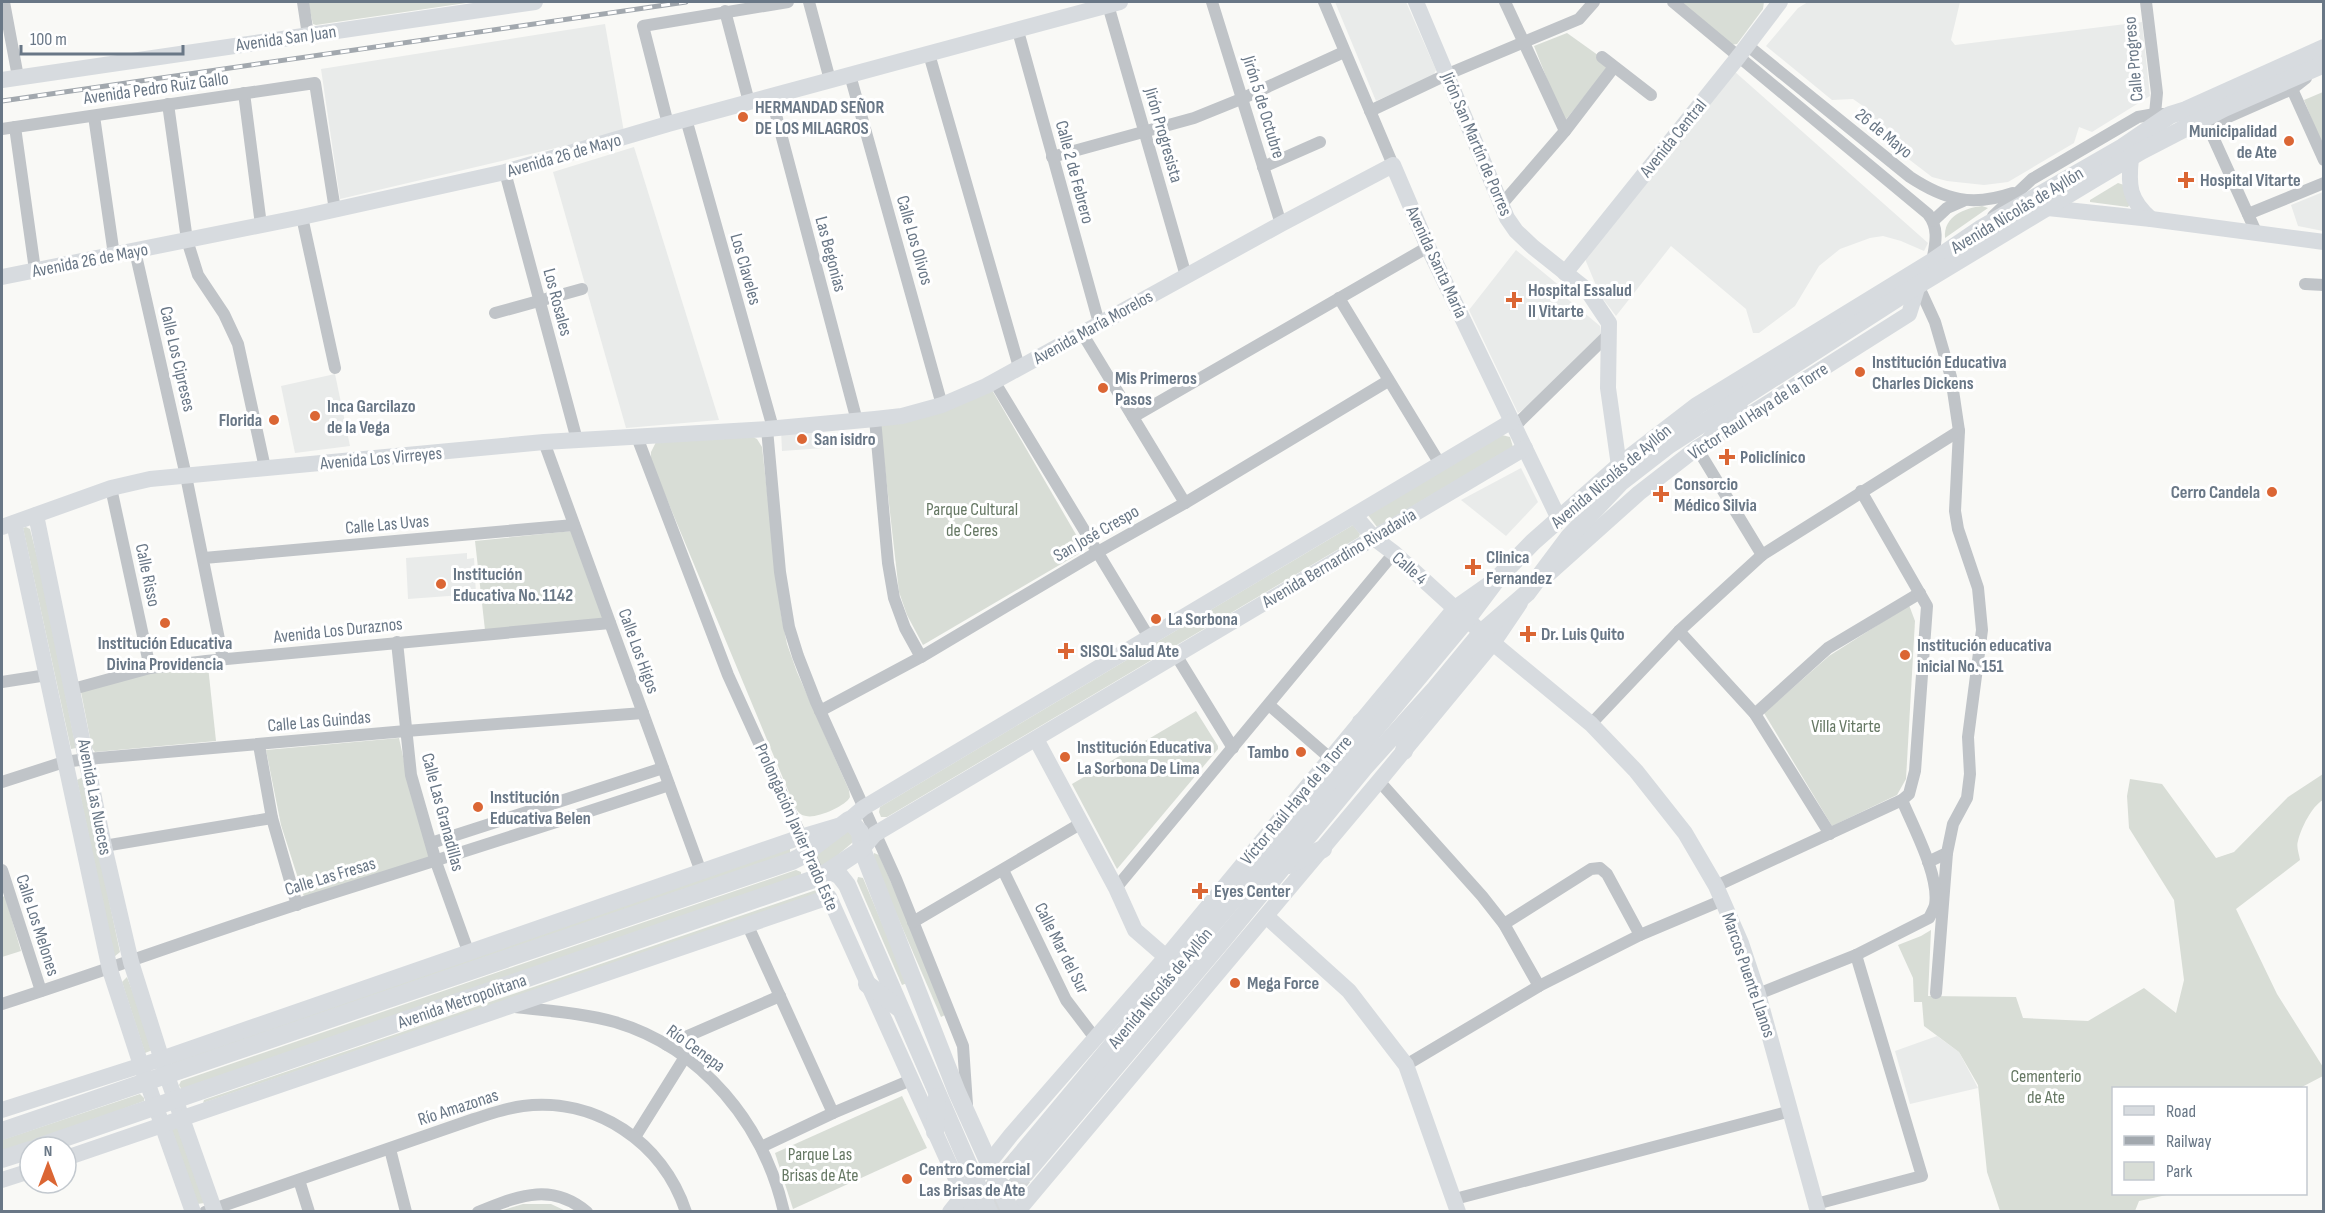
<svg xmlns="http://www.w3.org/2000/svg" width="2325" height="1213" viewBox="0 0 2325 1213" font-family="'Sofia Sans Condensed',sans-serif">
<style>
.built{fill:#e9ebea}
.green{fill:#d8ddd6}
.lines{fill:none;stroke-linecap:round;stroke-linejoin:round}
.primary-tunnel{stroke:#d5d8da;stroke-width:18;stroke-dasharray:18 9;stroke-linecap:butt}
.street{stroke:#c0c4c8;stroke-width:12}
.secondary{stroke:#d7dbdf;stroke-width:16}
.primary{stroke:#d7dbdf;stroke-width:18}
.rail-casing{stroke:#a2a8ae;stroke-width:5}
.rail{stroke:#fff;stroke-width:3;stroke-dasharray:9;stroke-linecap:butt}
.poi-dot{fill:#db6634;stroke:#fff;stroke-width:2}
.labels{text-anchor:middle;stroke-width:6;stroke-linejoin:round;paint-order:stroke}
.street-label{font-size:18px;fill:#697786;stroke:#fff}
.poi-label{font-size:18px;font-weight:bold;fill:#697786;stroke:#fff;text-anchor:start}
.park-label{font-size:18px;fill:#667864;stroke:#fff}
</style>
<rect width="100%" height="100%" fill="#f9f9f6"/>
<g class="built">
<polygon points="1335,2 1406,2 1436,70 1433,76 1376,101"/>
<polygon points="1808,2 1960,2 1951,40 1955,45 2142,22 2150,96 2092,132 2079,127 2074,143 2008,182 1984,185 1947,181 1932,177 1864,125 1863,106 1853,99 1832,100 1766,46 1798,8"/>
<polygon points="605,24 624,132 340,199 321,69"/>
<polygon points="1734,71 1928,243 1924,251 1901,241 1883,236 1870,238 1840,249 1819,266 1795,306 1759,333 1753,333 1746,309 1671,246 1616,316 1600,295 1585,259"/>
<polygon points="634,147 719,420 626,428 553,172"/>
<polygon points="2323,192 2323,231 2298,226 2291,205"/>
<polygon points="1516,250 1561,287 1558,291 1600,326 1601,334 1528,406 1518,413 1469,310"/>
<polygon points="335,374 350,446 295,453 281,386"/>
<polygon points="822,427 824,448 782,451 781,430"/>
<polygon points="1521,468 1538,502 1506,536 1461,500"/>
<polygon points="467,553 467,559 474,558 476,594 408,599 406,558"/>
<polygon points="1937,1036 1959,1052 1978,1088 1910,1104 1895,1051"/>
</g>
<g class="green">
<polygon points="308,2 473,2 316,25 313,24"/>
<polygon points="1675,2 1764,2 1763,9 1737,44 1730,45"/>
<polygon points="1567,33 1602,58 1607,68 1564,122 1534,46"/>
<polygon points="2323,92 2323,147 2304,100"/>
<polygon points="2118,183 2124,185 2130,204 2128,207 2090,202 2090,200"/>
<path d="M1982,206L1988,208L1945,238C1943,216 1965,208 1982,206Z"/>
<polygon points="992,390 1085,550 923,645 907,615 899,592 880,424"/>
<path d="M749,435L757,439L762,447L781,614L787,644L797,672L849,790L850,797C846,806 816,819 806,816C800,815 798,812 795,807L651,461V452L656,442Z"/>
<polygon points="1502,435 1510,437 1513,447 1377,527 1368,515"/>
<polygon points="1353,525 1360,534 1359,537 887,817 881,817 879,812 880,807"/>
<polygon points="26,527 30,529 41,572 76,748 71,749 23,528"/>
<polygon points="572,531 603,617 601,620 485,630 475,541"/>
<polygon points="1909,605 1915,621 1906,779 1897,795 1832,826 1764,713 1829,656"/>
<polygon points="208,666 216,741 95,752 92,748 81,692 151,672"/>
<polygon points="1196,711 1218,746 1218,749 1117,869 1072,784"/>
<polygon points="399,738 412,798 431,857 304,897 281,825 266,750"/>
<path d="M2323,774V800C2312,806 2301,828 2298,841C2296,846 2299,854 2300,860L2236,909L2277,994L2323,1067V1076L2300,1088H2114V1194H2171L2139,1201L2135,1211H2000L1987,1172L1978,1085L1959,1052L1924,1026L1922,1002H1914L1913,978L1898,945L1921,936L1931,930L1928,996L2016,997L2023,1018L2088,1021L2144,988L2176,1013L2184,980L2174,900L2129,828L2127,796L2130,779L2162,784L2216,858L2234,852L2288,797Z"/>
<polygon points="81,778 83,778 120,952 114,957 77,780"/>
<polygon points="847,830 854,838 853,842 825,866 820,865 816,857 817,854"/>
<polygon points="790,848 790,853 173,1066 170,1061"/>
<polygon points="874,853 879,855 949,1013 941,1017 873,860"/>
<polygon points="796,870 801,872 801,876 182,1090 179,1085 181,1081"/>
<polygon points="858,877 863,878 907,983 902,985 857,881"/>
<polygon points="816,890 821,893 203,1103 204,1100"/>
<polygon points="5,896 21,951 2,957 2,897"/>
<polygon points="127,977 155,1049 145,1053 122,982"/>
<polygon points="140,1094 144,1098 144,1101 2,1154 2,1140"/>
<polygon points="902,1096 927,1148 793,1209 775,1153"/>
<polygon points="177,1126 205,1203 197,1204 171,1129"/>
<polygon points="523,1204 551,1204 566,1211 500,1211"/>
</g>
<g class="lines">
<g class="primary-tunnel">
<polyline points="974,1210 1018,1158"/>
<polyline points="995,1212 1025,1174"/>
</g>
<g class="street">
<polyline points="4,2 18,77"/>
<polyline points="303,2 308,35"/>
<polyline points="809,2 830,80"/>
<polyline points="1212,2 1281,224"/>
<polyline points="1324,2 1393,165"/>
<polyline points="1505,2 1565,131"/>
<path d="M1673,2L1928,214C1940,229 1935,245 1932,262"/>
<polyline points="2146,2 2157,93 2155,114"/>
<polyline points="1108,5 1186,276"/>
<polyline points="725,11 749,102"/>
<polyline points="1018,31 1099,323"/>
<path d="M1747,45L1910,177C1945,200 1972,207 2013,193"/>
<polyline points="929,54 1019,367"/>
<polyline points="1602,57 1651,95"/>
<polyline points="850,75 942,405"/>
<polyline points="2292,89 2324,160"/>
<polyline points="244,93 261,225"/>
<polyline points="771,96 857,421"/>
<polyline points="168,104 187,240 198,275 224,314 238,344 265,468"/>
<polyline points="1370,111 1448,74 1579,19 1594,2"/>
<polyline points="94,116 114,255"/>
<polyline points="686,119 773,428"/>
<polyline points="668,124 643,26 788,2"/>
<polyline points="2208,126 2256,232"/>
<polyline points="15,127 35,270"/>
<polyline points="2,129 315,83 335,210"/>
<polyline points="2201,129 2292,89 2306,78"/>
<polyline points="1052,157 1194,118 1241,99 1344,52"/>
<polyline points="1263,167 1320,142"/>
<polyline points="505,172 577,440"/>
<polyline points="1502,204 1565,131 1614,67"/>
<polyline points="2248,214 2324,183"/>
<polyline points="1993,216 2032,179 2114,131 2138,117 2155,114 2171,114"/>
<polyline points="302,217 335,368"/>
<polyline points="1933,221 1947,208 1963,201"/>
<polyline points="135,251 186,476 223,659"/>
<polyline points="2305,284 2324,285"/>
<polyline points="1918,285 1935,322 1951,377 1959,431 1955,511 1958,529 1978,588 1982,630 1968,737 1970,774 1967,798 1953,824 1947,853 1928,862"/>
<polyline points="1339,298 1440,464"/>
<polyline points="495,313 582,289"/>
<polyline points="1082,333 1185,503"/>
<polyline points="994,381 1150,639"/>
<polyline points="1133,417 1428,247"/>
<polyline points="875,419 888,563 894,598 905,628 921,657"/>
<polyline points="1515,426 1610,333"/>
<polyline points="767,429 780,572 789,627 798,656 816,702 896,879 963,1046 967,1105"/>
<polyline points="637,437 728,675 829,897"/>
<polyline points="544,442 701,872"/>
<polyline points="1697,448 1762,555"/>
<polyline points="111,488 150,668"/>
<polyline points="204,558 574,525"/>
<polyline points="1679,631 1755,714 1830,834"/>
<polyline points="397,642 411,775 436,862 468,951"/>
<polyline points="1176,655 1233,748"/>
<polyline points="2,682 47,675"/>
<polyline points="73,689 150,668 206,661 610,623"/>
<polyline points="1269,705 1331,759"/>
<polyline points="820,711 921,657 1096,553 1185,503 1388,381"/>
<polyline points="1755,714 1828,648 1920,593"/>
<polyline points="1591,724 1679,631 1762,555 1959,431"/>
<polyline points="259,745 272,818 297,905"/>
<polyline points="1379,781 1482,896 1504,924 1539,986"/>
<polyline points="2,782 64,762 87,759 406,731 643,713"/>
<polyline points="431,843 663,768"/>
<polyline points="104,846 272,818"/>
<polyline points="2,870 41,991"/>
<polyline points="1003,870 1066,1000 1095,1038"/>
<polyline points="1716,886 1902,800 1909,794 1915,771 1927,606 1861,491"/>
<polyline points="1116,888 1394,553"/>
<polyline points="913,922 1080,824"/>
<polyline points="1504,924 1591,869 1600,868 1607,874 1640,935"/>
<polyline points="748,926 833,1113"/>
<polyline points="1936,993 1947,853"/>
<path d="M1758,994L1856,955L1929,918C1931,914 1934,909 1935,905C1940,876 1913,827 1902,800"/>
<path d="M2,1004C101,972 199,936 298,904C422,865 546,826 669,785"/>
<path d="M515,1007C548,1011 583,1013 615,1022C702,1048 764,1124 784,1212"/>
<polyline points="667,1045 780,996"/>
<polyline points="1406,1065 1539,986 1640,935 1723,900"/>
<polyline points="635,1137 685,1057"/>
<polyline points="761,1147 833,1113 911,1080"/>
<polyline points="390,1149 406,1212"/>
<polyline points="299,1180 309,1212"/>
<polyline points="1455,1199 1791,1111"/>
<polyline points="1816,1204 1922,1176 1856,955"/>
<path d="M205,1212L474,1119C490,1114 506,1108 523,1106C596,1097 663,1142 686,1212"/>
<path d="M478,1212C517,1197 550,1181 587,1212"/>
</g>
<g class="secondary">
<polyline points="1416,2 1507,218 1516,231 1533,247 1587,290 1609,323 1608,388 1619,466"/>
<polyline points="2,80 535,2"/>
<path d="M2131,158C2128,186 2129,200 2151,219"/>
<polyline points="2048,208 2151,219 2324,242"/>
<polyline points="1565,273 1739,56 1780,2"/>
<polyline points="2,277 302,217 505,172 668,124 1120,2"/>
<polyline points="36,515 104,846 131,962 167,1076 215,1212"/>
<polyline points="1355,516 1374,538 1394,553 1493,643 1591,724 1636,771 1685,833 1716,886 1741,943 1758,994 1818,1212"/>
<polyline points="14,523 110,970 141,1065 193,1212"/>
<polyline points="2,527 111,488 150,479 544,442 767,429 875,419 902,416 942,405 986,386 1281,224 1393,165 1428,247 1559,519"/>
<polyline points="1544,578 1639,493 1697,448 1909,314 1918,285"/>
<polyline points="1036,739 1116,888 1135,930 1166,957"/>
<polyline points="849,820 863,808 1512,421"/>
<polyline points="862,849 875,834 1525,448"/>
<polyline points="1266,916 1349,991 1406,1065 1458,1212"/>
<polyline points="2,1110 161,1059 801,837 838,826"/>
<polyline points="66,1158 829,897 971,1212"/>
<polyline points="2,1180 30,1171"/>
<polyline points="950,1212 1011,1135 1166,957 1455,608 1492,582"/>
<polyline points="1017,1212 1379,781 1493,643 1520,603"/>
</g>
<g class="primary">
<polyline points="1710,440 1739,408"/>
<polyline points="1361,722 1388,707"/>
<polyline points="1404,751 1412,715"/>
<polyline points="1273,846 1283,816"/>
<polyline points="1288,865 1323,849"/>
<polyline points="831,871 840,876 847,885 989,1212"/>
<polyline points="867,984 899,1008"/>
<polyline points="2,1131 792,861 800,857 849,820 860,832 862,849 957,1092 1011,1212"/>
<polyline points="935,1132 937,1097"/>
<polyline points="38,1147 820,877 862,849"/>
<polyline points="1018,1158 1467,619 1497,579 1533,542 1619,466 1697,406 1932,262 1982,228 2123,147 2170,115 2186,110 2324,48"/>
<polyline points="2,1159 30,1150"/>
<polyline points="1025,1174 1222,941 1364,768 1435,689 1482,632 1527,593 1569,537 1620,483 1669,445 1753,391 1918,285 2092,180 2141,151 2224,108 2324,64"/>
</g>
<defs>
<polyline id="rail" points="2,101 686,2"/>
</defs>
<use href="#rail" class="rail-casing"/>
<use href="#rail" class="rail"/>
</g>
<g class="poi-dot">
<circle cx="743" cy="117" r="6"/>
<circle cx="2289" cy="141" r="6"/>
<path d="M2183 171h6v6h6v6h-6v6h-6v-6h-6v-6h6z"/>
<path d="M1511 291h6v6h6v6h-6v6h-6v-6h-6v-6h6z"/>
<circle cx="1860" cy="372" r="6"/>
<circle cx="1103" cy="388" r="6"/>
<circle cx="315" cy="416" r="6"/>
<circle cx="274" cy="420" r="6"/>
<circle cx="802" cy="439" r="6"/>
<path d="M1724 448h6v6h6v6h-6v6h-6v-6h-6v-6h6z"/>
<circle cx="2272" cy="492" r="6"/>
<path d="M1658 485h6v6h6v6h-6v6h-6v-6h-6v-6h6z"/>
<path d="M1470 558h6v6h6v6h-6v6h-6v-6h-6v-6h6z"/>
<circle cx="441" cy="584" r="6"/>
<circle cx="1156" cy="619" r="6"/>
<circle cx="165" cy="623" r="6"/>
<path d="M1525 625h6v6h6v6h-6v6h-6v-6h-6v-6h6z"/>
<path d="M1063 642h6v6h6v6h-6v6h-6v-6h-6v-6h6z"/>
<circle cx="1905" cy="655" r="6"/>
<circle cx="1301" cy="752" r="6"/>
<circle cx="1065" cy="757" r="6"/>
<circle cx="478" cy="807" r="6"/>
<path d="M1197 882h6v6h6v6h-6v6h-6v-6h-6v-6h6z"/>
<circle cx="1235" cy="983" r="6"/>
<circle cx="907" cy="1179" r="6"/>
</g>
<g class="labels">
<g class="street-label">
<text transform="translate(286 38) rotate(-8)" y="6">Avenida San Juan</text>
<text transform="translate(2133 59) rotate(-95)" y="6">Calle Progreso</text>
<text transform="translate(156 88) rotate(-8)" y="6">Avenida Pedro Ruiz Gallo</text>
<text transform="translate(1264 107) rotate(73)" y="6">Jirón 5 de Octubre</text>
<text transform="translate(1884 133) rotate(39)" y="6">26 de Mayo</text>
<text transform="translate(1164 135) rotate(74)" y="6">Jirón Progresista</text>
<text transform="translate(1673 138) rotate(-51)" y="6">Avenida Central</text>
<text transform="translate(1477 144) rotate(67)" y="6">Jirón San Martín de Porres</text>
<text transform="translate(564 155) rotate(-16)" y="6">Avenida 26 de Mayo</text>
<text transform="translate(1075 172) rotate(75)" y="6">Calle 2 de Febrero</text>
<text transform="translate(2017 210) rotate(-31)" y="6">Avenida Nicolás de Ayllón</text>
<text transform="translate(915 240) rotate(74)" y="6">Calle Los Olivos</text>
<text transform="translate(831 254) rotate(75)" y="6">Las Begonias</text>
<text transform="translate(90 260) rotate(-11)" y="6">Avenida 26 de Mayo</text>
<text transform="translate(1437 262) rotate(65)" y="6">Avenida Santa María</text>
<text transform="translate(746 269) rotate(74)" y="6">Los Claveles</text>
<text transform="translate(558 302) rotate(75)" y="6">Los Rosales</text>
<text transform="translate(1093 327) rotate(-29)" y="6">Avenida María Morelos</text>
<text transform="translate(178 359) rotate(77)" y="6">Calle Los Cipreses</text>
<text transform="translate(1758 411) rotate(-33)" y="6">Victor Raul Haya de la Torre</text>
<text transform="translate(381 458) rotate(-5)" y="6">Avenida Los Virreyes</text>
<text transform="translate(1611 476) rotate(-40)" y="6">Avenida Nicolás de Ayllón</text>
<text transform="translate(387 524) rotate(-5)" y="6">Calle Las Uvas</text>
<text transform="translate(1096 533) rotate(-30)" y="6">San José Crespo</text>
<text transform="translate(1339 558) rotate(-31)" y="6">Avenida Bernardino Rivadavia</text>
<text transform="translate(1410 568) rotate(41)" y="6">Calle 4</text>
<text transform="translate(148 575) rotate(78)" y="6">Calle Risso</text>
<text transform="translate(338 630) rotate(-6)" y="6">Avenida Los Duraznos</text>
<text transform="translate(639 651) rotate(70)" y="6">Calle Los Higos</text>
<text transform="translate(319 721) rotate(-5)" y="6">Calle Las Guindas</text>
<text transform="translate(95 797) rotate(79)" y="6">Avenida Las Nueces</text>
<text transform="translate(1296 800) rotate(-50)" y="6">Víctor Raúl Haya de la Torre</text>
<text transform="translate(443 812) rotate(75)" y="6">Calle Las Granadillas</text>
<text transform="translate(797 827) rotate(66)" y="6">Prolongación Javier Prado Este</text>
<text transform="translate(330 876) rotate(-17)" y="6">Calle Las Fresas</text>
<text transform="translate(38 925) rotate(72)" y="6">Calle Los Melones</text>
<text transform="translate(1062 948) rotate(63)" y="6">Calle Mar del Sur</text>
<text transform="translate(1749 975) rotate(71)" y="6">Marcos Puente Llanos</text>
<text transform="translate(1160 988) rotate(-50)" y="6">Avenida Nicolás de Ayllón</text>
<text transform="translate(462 1001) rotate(-19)" y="6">Avenida Metropolitana</text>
<text transform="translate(696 1048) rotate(36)" y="6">Río Cenepa</text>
<text transform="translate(458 1107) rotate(-18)" y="6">Río Amazonas</text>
</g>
<g class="poi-label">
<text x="755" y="113">HERMANDAD SEÑOR<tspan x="755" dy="21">DE LOS MILAGROS</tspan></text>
<text x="2277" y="137" text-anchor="end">Municipalidad<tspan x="2277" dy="21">de Ate</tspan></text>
<text x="2200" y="186">Hospital Vitarte</text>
<text x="1528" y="296">Hospital Essalud<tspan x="1528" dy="21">II Vitarte</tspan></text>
<text x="1872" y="368">Institución Educativa<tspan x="1872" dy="21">Charles Dickens</tspan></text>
<text x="1115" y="384">Mis Primeros<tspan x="1115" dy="21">Pasos</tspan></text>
<text x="327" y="412">Inca Garcilazo<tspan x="327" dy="21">de la Vega</tspan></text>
<text x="262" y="426" text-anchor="end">Florida</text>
<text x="814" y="445">San isidro</text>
<text x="1740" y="463">Policlínico</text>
<text x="1674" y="490">Consorcio<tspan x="1674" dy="21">Médico Silvia</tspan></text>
<text x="2260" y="498" text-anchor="end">Cerro Candela</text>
<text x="1486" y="563">Clinica<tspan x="1486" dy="21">Fernandez</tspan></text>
<text x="453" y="580">Institución<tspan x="453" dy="21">Educativa No. 1142</tspan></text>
<text x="1168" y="625">La Sorbona</text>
<text x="1541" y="640">Dr. Luis Quito</text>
<text x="165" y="649" text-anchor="middle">Institución Educativa<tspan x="165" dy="21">Divina Providencia</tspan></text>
<text x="1917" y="651">Institución educativa<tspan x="1917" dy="21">inicial No. 151</tspan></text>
<text x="1080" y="657">SISOL Salud Ate</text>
<text x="1077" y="753">Institución Educativa<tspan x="1077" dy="21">La Sorbona De Lima</tspan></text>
<text x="1289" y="758" text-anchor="end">Tambo</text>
<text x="490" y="803">Institución<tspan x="490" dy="21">Educativa Belen</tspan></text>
<text x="1214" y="897">Eyes Center</text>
<text x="1247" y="989">Mega Force</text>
<text x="919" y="1175">Centro Comercial<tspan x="919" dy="21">Las Brisas de Ate</tspan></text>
</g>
<g class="park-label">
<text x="972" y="515">Parque Cultural<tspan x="972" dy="21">de Ceres</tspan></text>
<text x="1846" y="732">Villa Vitarte</text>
<text x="2046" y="1082">Cementerio<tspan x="2046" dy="21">de Ate</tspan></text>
<text x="820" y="1160">Parque Las<tspan x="820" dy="21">Brisas de Ate</tspan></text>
</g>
</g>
<rect width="2325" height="1213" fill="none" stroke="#697786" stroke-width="6"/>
<rect x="2112" y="1087" width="195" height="108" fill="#ffffff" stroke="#c3c9cf" stroke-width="1.5"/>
<rect x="2124" y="1106" width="30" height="9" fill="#d7dbdf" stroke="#c3c9cf" stroke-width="1.5"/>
<text x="2166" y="1117" font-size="18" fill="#697786">Road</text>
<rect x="2124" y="1136" width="30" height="9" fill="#a2a8ae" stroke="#c3c9cf" stroke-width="1.5"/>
<text x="2166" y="1147" font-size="18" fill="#697786">Railway</text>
<rect x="2124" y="1162" width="30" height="18" fill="#d8ddd6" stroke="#c3c9cf" stroke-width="1.5"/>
<text x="2166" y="1177" font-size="18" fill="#697786">Park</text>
<g transform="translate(48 1165)"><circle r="28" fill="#ffffff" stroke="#c3c9cf" stroke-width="1.5"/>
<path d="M0-4.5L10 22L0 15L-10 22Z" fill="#db6634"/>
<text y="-9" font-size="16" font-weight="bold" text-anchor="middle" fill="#697786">N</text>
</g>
<path d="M21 45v9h162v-9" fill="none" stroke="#697786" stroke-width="3"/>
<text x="30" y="45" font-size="18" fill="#697786" stroke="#ffffff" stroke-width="4.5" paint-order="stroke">100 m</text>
</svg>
